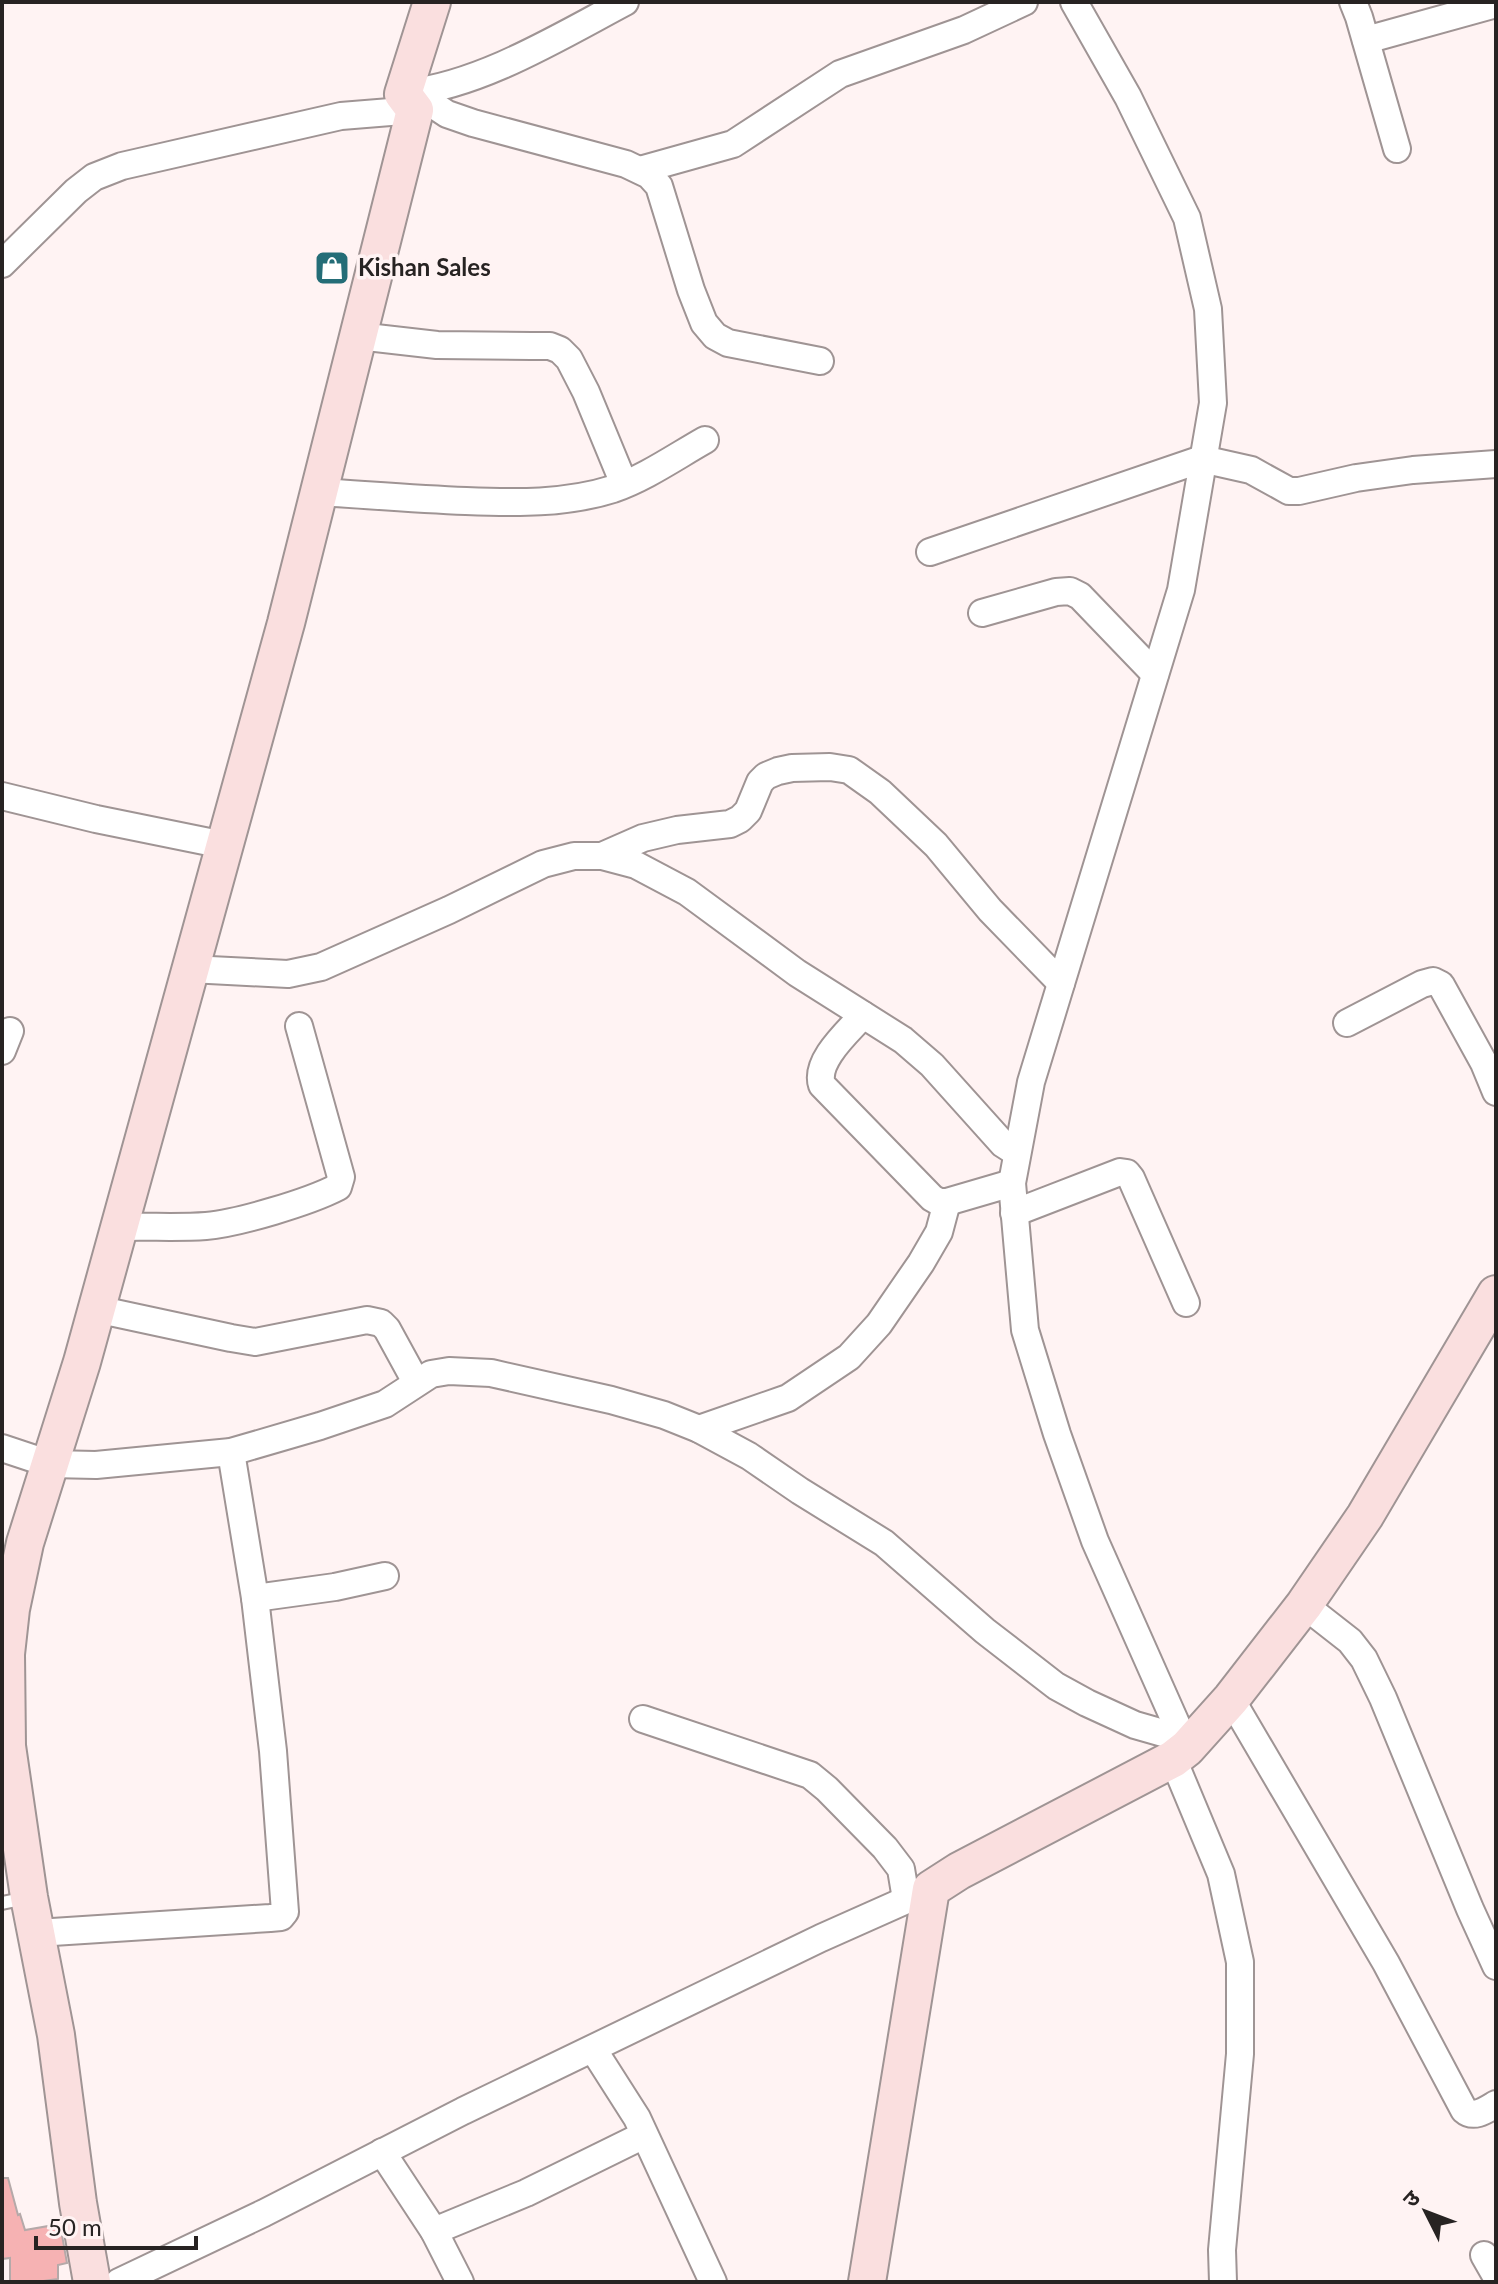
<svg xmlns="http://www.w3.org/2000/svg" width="1498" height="2284" viewBox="0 0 1498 2284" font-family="Lato,'Noto Sans Devanagari',sans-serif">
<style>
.building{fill:#f6b2b3;stroke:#b5a9a9;stroke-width:2}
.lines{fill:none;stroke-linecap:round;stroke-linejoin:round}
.lane-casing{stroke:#9f9494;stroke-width:16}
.street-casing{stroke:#9f9494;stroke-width:30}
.secondary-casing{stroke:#9f9494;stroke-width:40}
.lane{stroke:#fff;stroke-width:12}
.street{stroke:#fff;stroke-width:26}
.secondary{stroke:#fadfdf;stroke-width:36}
.labels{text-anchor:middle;stroke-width:7;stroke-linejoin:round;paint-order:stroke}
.poi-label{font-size:24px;font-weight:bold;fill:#272322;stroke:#fff3f3;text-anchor:start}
</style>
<rect width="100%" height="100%" fill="#fff3f3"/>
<polygon class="building" points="2,2178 8,2178 18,2215 20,2214 25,2230 60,2224 67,2263 58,2265 58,2279 36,2282 10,2282 10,2258 2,2259"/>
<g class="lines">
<defs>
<polyline id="lane" points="2,1903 26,1898"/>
<g id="street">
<polyline points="1074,2 1128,97 1187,218 1208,309 1213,403 1181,590 1031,1082 1012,1183 1025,1330 1057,1434 1095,1541 1187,1748"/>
<polyline points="1353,2 1359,17 1397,149"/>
<polyline points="1366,40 1496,4"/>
<polyline points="414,92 447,114 473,123 626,164 649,175 659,186 691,290 704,323 715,336 728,343 820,361"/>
<path d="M406,93C481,85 559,37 625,2"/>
<polyline points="640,170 733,144 840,74 964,30 1024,2"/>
<polyline points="2,264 76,191 94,177 122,166 341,116 415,110"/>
<polyline points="358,336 437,345 531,346 550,346 560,350 569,359 586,392 624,484"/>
<path d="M319,492C368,495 417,499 466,501C515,503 566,504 613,489C645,478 675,457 705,440"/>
<polyline points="930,552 1202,459 1251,470 1289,491 1299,491 1356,478 1413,470 1496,464"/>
<polyline points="982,613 1056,592 1070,591 1080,596 1155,674"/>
<polyline points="2,796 96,819 224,845"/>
<polyline points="602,856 643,838 677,830 730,824 740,819 748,811 760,782 766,776 778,771 792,768 830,767 849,770 880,792 936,845 990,910 1061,983"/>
<polyline points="190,969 288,974 321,967 449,910 543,864 574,856 602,856 636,865 687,892 797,973 903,1040 932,1065 1003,1144 1017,1153"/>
<path d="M863,1015C849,1031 814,1061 822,1085L932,1198L939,1202H947L1012,1183"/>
<polyline points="1347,1023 1422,984 1433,981 1441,985 1484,1063 1496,1092"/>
<polyline points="2,1051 10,1031"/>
<polyline points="1014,1213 1120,1172 1127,1173 1131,1178 1186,1303"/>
<path d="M119,1227C148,1226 177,1228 206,1226C239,1223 309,1202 338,1187L341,1177L299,1026"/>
<polyline points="96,1309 231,1338 255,1342 367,1320 381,1323 387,1329 416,1382"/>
<polyline points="699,1429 788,1398 849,1357 879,1324 921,1263 939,1232 947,1202"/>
<polyline points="2,1448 50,1464 96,1465 231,1452 320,1426 385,1404 431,1374 449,1371 491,1373 611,1400 664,1415 699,1429 749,1456 800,1491 884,1543 985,1631 1056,1686 1087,1703 1135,1725 1184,1739"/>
<polyline points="255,1598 335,1587 385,1576"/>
<polyline points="1304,1605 1350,1641 1364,1659 1383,1698 1470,1909 1496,1966"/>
<path d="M1231,1699L1386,1963L1464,2110C1474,2119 1486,2110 1496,2104"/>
<polyline points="643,1719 810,1775 827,1789 885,1848 901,1869 906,1899"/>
<polyline points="1173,1759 1221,1874 1240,1962 1240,2054 1222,2250 1223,2282"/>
<polyline points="37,1933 270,1918 281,1917 285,1912 273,1751 255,1598 231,1452"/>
<polyline points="593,2049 637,2118 713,2282"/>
<polyline points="382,2152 434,2231 460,2282"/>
<polyline points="434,2231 526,2193 644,2135"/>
<polyline points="1484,2255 1496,2276"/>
<polyline points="119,2282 264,2213 463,2111 821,1938 931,1889"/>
</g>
<g id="secondary">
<polyline points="92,2282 78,2203 56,2035 29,1897 7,1746 6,1654 11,1609 25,1543 82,1362 286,623 415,110 403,94 432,2"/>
<polyline points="867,2282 931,1889 959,1871 1173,1759 1187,1748 1231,1699 1304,1605 1365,1516 1496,1294"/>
</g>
</defs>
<use href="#lane" class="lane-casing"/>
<use href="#street" class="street-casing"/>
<use href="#secondary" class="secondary-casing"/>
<use href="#lane" class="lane"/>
<use href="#street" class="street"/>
<use href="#secondary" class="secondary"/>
</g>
<defs>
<symbol id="shop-square" viewBox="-11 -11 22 22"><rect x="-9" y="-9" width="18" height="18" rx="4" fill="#246d77" stroke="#fff3f3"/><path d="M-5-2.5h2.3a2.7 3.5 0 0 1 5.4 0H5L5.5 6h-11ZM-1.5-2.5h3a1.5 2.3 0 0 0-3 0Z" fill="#fff"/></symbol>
</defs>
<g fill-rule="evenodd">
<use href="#shop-square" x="312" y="248" width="40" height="40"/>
</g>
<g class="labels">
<g class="poi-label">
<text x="358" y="276">Kishan Sales</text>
</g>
</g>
<rect width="1498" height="2284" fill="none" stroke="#272322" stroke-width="8"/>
<g transform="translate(1426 2212) rotate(312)" stroke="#fff3f3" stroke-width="6" paint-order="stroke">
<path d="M0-6L14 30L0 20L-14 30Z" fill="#272322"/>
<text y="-12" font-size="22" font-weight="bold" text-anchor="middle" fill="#272322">उ</text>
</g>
<path d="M36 2236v12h160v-12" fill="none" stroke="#272322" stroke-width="4"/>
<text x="48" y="2236" font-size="24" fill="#272322" stroke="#fff3f3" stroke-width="6" paint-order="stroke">50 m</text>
</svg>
